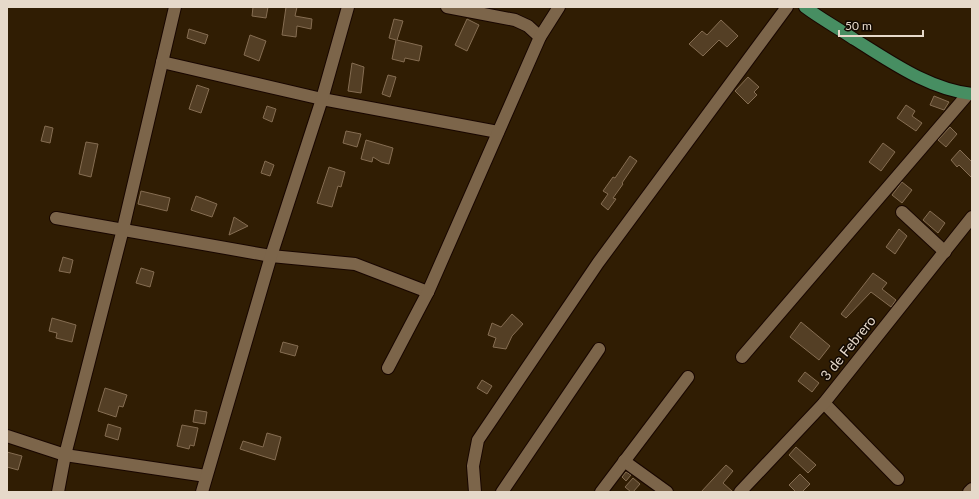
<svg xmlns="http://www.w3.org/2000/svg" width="979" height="499" viewBox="0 0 979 499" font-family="Lato,sans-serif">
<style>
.building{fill:#543f25;stroke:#856d52}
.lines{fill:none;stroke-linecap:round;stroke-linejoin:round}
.minor-casing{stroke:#180600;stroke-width:14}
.major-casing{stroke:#180600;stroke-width:14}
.minor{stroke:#7c654a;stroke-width:12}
.major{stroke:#478e62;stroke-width:12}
.labels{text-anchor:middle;stroke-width:3;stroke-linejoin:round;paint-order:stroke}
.street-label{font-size:14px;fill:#e6d9ca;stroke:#120902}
</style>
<rect width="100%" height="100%" fill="#301d03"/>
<g class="building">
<polygon points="253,7 268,7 266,18 252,16"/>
<polygon points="286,7 297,7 295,16 312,19 311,29 297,26 296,37 282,35"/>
<polygon points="394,19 403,21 397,40 422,46 419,61 405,58 404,62 392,59 396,40 389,38"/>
<polygon points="467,19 479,25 467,51 455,45"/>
<polygon points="721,20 738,36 727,47 719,40 703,56 689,44 702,31 707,35"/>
<polygon points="189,29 208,35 205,44 187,38"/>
<polygon points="250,35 266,41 259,61 244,55"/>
<polygon points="352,63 364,67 361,93 348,91"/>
<polygon points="388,75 396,77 390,97 382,94"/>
<polygon points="748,77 759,87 754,92 757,95 748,104 735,91"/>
<polygon points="197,85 209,89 201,113 189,109"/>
<polygon points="934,96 949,102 944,110 930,105"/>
<polygon points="906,105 915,111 912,116 922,123 916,131 897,118"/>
<polygon points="267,106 276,109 272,122 263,118"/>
<polygon points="45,126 53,128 50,143 41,141"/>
<polygon points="950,127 957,134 946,147 938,140"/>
<polygon points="346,131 361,134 357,147 343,143"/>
<polygon points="366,140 393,148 389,164 381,162 373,157 372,162 361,159"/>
<polygon points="86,142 98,144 91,177 79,174"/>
<polygon points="883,143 895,152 881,171 869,162"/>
<polygon points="960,150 972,162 972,178 959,165 957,167 951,160"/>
<polygon points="630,156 637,161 622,183 623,184 613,198 616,199 608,210 601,204 608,194 603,191 613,177 615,178"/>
<polygon points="265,161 274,165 270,176 261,173"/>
<polygon points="329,167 345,172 341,187 338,186 332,207 317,203"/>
<polygon points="902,182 912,190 902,203 892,195"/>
<polygon points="141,191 170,198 167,211 138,204"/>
<polygon points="196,196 217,204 212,217 191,210"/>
<polygon points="930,211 945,223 938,233 923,220"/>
<polygon points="234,217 248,226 229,235"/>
<polygon points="899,229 907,236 895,254 886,247"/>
<polygon points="63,257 73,260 70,273 59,271"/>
<polygon points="141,268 154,272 150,287 136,283"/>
<polygon points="873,273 887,283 882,289 896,300 891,307 871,292 846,318 841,314"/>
<polygon points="512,314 523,324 512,336 506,349 493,347 496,338 488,335 492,323 501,327"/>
<polygon points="52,318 76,325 72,342 56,338 57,333 49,331"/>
<polygon points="801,322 830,346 819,360 790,337"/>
<polygon points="283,342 298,346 295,356 280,352"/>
<polygon points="805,372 819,383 812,392 798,381"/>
<polygon points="482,380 492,386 487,394 477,388"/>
<polygon points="105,388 127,395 123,407 119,406 116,417 98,411"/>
<polygon points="195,410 207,412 205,424 193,422"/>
<polygon points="108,424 121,428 118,440 105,436"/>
<polygon points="182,425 198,428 194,446 190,445 189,449 177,446"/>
<polygon points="267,433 281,437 275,460 240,449 243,441 263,447"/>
<polygon points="796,447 816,465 808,473 789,455"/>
<polygon points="7,452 22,456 18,470 7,467"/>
<polygon points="726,465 733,471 723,483 733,492 701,492"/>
<polygon points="626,472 631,475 626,481 622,477"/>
<polygon points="800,474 810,484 802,492 796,492 789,485"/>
<polygon points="633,478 640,484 633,492 631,492 625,487"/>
</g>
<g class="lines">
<defs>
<g id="minor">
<polyline points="447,7 515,20 528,26 540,37"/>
<polyline points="162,62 322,99 498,132"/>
<polyline points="902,212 945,252"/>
<polyline points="56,218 271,256 355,264 428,292"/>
<polyline points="742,357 968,94"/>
<polyline points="388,368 428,292 540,37 559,7"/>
<polyline points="824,403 898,479"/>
<polyline points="7,436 65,455 206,476"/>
<polyline points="624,461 667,492"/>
<polyline points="58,492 65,455 123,229 175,7"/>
<polyline points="202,492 271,256 322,99 348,7"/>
<polyline points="475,492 473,466 478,440 598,263 787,7"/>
<polyline points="502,492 599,349"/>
<polyline points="601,492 688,377"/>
<polyline points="740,492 824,403 972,217"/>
<polyline points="969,492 972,489"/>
</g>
<path id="major" d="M805,7C821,19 838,28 854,39C890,61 928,89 972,94"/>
</defs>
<use href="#minor" class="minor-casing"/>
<use href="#major" class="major-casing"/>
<use href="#minor" class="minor"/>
<use href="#major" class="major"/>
</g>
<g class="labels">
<g class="street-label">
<text transform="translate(848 348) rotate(-51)" y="5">3 de Febrero</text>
</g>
</g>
<rect width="979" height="499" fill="none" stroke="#e6d9ca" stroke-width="16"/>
<path d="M839 30v6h84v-6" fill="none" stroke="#e6d9ca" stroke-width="2"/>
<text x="845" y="30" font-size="12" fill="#e6d9ca" stroke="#120902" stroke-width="3" paint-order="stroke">50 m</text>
</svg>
